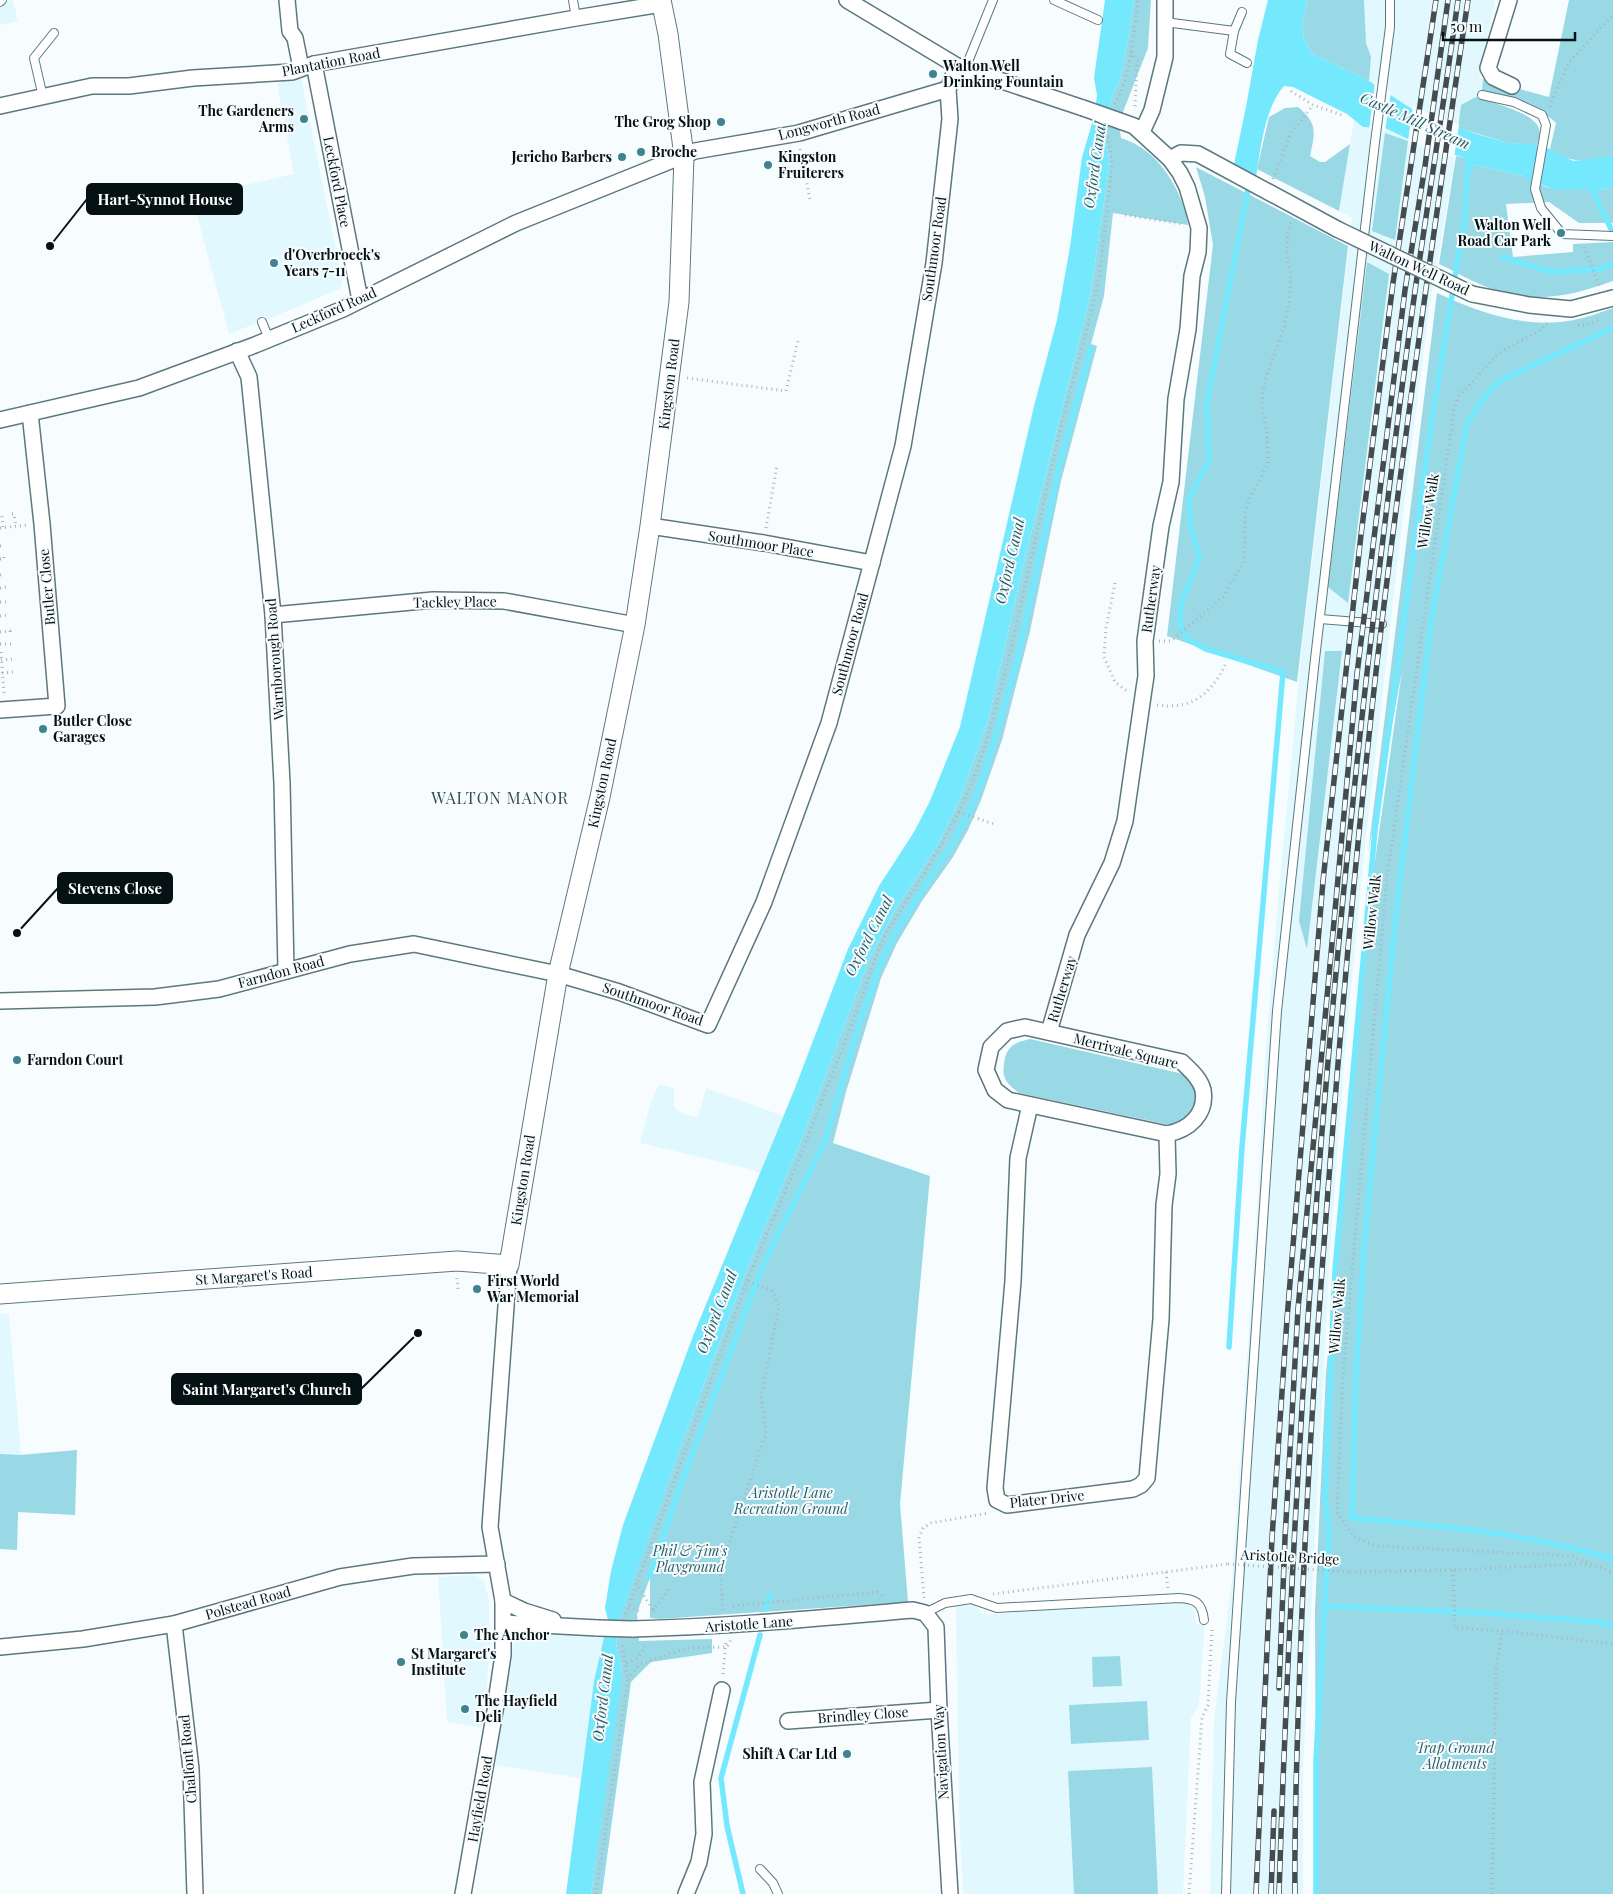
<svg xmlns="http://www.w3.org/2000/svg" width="1613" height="1894" viewBox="0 0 1613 1894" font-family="'Playfair Display',serif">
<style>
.built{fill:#e1f9fe}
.green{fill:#99d8e5}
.water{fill:#74e8fd}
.pier{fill:#f7fdfe}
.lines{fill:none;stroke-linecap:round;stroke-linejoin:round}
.stream{stroke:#74e8fd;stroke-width:5.5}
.service-casing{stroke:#5c787e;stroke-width:10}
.minor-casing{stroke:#5c787e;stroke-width:18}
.tertiary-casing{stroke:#5c787e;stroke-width:21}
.path{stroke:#adb4b6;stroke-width:3;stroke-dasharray:1 4;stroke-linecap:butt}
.service{stroke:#fff;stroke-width:8}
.minor{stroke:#fff;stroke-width:15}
.tertiary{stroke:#fff;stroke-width:19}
.rail-casing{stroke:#434c4e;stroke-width:5.5}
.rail{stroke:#f7fdfe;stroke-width:4;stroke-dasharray:11;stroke-linecap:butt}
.minor-bridge-casing{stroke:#5c787e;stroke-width:18;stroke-linecap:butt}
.path-bridge{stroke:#adb4b6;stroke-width:3;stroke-dasharray:1 4;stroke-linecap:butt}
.minor-bridge{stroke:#fff;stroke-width:15}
.poi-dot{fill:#3e8390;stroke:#f7fdfe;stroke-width:2}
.labels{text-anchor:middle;stroke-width:4;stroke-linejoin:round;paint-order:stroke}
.street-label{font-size:14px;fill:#061113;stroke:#f7fdfe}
.poi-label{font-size:14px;font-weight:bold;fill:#061113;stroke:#f7fdfe;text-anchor:start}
.park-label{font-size:14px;font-style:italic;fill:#2d5e68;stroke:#f7fdfe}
.water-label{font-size:15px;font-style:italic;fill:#295b64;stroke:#f7fdfe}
.quarter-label{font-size:16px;letter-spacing:1px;fill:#324d53;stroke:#f7fdfe}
.leader{fill:none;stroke:#061113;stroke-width:2}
.callout-dot{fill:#061113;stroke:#f7fdfe;stroke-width:2}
.callout{fill:#061113;stroke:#061113;stroke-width:2}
.callout-label{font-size:15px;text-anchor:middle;font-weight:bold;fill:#fff}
</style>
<rect width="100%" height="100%" fill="#f7fdfe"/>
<g class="built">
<polygon points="0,0 13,0 18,21 0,25"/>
<polygon points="1307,0 1495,0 1479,77 1483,79 1482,95 1461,105 1452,176 1431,298 1410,455 1363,864 1345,1053 1330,1252 1303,1767 1303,1894 1210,1894 1214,1719 1232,1579 1257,1213 1265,1059 1278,900 1303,637 1352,218 1339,211 1361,78"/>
<polygon points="301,78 342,279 342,285 339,289 305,304 229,334 192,197 294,174 277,83"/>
<polygon points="659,1084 674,1088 674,1105 676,1109 684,1114 698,1117 706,1088 783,1116 760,1173 750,1169 640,1143 650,1105"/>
<polygon points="0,1314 9,1314 21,1454 77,1450 75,1515 18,1512 17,1550 0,1549"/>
<polygon points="468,1575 477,1576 484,1582 489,1600 490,1646 486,1697 481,1728 447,1722 438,1577"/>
<polygon points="1183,1602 1189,1604 1194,1609 1196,1624 1205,1623 1199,1705 1191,1718 1183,1894 963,1894 959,1812 956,1606 973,1604 984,1615 1076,1607"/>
<polygon points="535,1633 604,1637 594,1681 581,1778 494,1765 513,1643"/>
</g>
<g class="green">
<path d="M1134,0H1151L1148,48L1121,117L1119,124L1121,138C1158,149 1182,189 1188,225L1113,213L1104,296L1091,344L1097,346L1061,481L1030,631L1002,740L981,800L968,830L953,857L922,901L897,943L881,978L846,1092L833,1143L930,1176L900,1504L908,1602L659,1619L650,1618V1578L637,1613L639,1641L712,1639V1653L651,1662L631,1682L602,1894H591L622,1669L616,1644L619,1621L625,1603L685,1435L748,1267L801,1141L870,957L897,907L938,844L961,796L988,721L1024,562L1090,297L1110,161L1104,135L1112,97L1120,80L1129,34Z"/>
<polygon points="1307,0 1364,0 1366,43 1371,57 1369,81 1311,53 1304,38 1302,25"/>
<path d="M1569,0H1613V156C1588,161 1571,165 1550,149L1556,123C1539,106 1506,95 1482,91L1483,79L1549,97Z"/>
<path d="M1476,97C1492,103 1529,111 1538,126C1541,132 1539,138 1537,145L1509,143L1458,128L1461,105Z"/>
<path d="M1298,107C1318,123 1315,133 1310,156L1320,162H1325L1350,144L1339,211L1257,169L1269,117L1285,108Z"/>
<polygon points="1385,133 1408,141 1395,240 1372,231"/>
<path d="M1456,156L1464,158L1475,165L1523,176L1546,187L1556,189H1588L1600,204L1598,191L1613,187V223H1579L1549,202L1506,204L1513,257L1573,252V244L1613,242V281C1566,298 1533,304 1484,286C1469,280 1454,271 1439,264Z"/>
<polygon points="1196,167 1348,246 1297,682 1167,636 1213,245 1205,197"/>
<polygon points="1367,262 1389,274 1348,603 1328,587"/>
<path d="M1437,293C1478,312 1522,328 1568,321C1583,319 1599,313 1613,308V1894H1316L1315,1609L1326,1373L1374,868L1402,671L1368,854Z"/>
<polygon points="1325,651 1342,651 1307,949 1299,921"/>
<path d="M1030,1039L1179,1073L1190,1079L1200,1095L1194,1114L1176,1124L1170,1125L1019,1093C1015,1090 1010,1086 1007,1082C1003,1076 1003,1071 1004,1063C1006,1047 1015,1042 1030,1039Z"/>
<polygon points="77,1450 75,1515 18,1512 17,1550 0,1549 0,1454 21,1455"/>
<polygon points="1120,1656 1122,1686 1093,1687 1092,1657"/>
<polygon points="1147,1701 1149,1740 1071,1744 1069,1705"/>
<polygon points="1152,1767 1158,1894 1074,1894 1068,1771"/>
</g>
<g class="water">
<polygon points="1105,0 1134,0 1129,34 1120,80 1112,97 1104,135 1110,161 1090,297 1024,562 988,721 961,796 938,844 897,907 870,957 801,1141 748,1267 685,1435 619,1621 616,1644 622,1669 621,1684 591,1894 566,1894 594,1681 608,1620 605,1608 611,1571 623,1525 693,1336 795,1088 848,949 879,886 914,832 930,801 960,727 1034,406 1057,320 1070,247 1082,157 1095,113 1097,95 1094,78"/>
<path d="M1268,0H1307L1302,25L1304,38L1311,53L1369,81L1412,109L1453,126L1480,135L1509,143L1532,144L1550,149L1573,161L1613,156V187L1598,191L1601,205L1587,189L1556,190L1531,181L1523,176L1475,165L1468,175L1464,158L1408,139L1385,128L1363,127L1347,114L1293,87L1284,86C1265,107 1260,150 1256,178L1234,164L1246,107L1258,40Z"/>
</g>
<g class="pier">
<polygon points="1375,82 1391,92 1385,131 1369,130"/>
<polygon points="1413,106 1459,125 1454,158 1408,141"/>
</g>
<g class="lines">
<g class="stream">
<polyline points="1595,197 1613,233"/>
<polyline points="1502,257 1551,272 1600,269 1613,264"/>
<path d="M1613,328L1499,381L1482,400L1467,424L1431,622L1395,923L1364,1247L1356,1376L1352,1518C1439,1526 1529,1533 1613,1559"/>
<polyline points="1229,1347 1242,1147 1283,672 1206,649 1187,639 1180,626 1180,605 1200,558 1191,528 1189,499 1209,461 1207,403 1249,184"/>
<polyline points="650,1576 679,1490 759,1276 774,1242 825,1141 860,1021 882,960 898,928 955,839 973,804 987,765 1016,665 1060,463 1091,348"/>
<polyline points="1324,1606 1486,1613 1598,1622 1613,1625"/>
<polyline points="766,1609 770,1595"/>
<polyline points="743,1894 727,1826 721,1778 760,1635"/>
<polyline points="1316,1894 1316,1759 1329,1532 1325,1498 1335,1270 1375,830 1432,419 1465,215 1468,168"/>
</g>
<defs>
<g id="service">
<polyline points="573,0 576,18"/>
<polyline points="1054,0 1098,20"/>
<polyline points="0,2 2,0"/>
<polyline points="1242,12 1234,31 1230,54 1247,63"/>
<polyline points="1165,22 1234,31"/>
<polyline points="965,69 993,0"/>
<polyline points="1482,95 1514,102 1542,115 1546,125 1535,189 1541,208 1562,234 1613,236"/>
<polyline points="43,97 34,58 54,33"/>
<polyline points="262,322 269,339"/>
<polyline points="1320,619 1382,624"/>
<path d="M925,1613L945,1603L971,1599L997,1608L1179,1598C1195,1599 1202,1602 1204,1620"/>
<polyline points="760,1869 773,1883 778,1894"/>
<polyline points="1226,1894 1231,1702 1277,1011 1315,659 1375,142 1390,27 1390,0"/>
</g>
<g id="minor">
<polyline points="287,0 290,31 295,38 301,68"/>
<polyline points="847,0 957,66 1083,108"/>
<polyline points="1509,0 1488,68 1493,77 1512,86"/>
<polyline points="314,64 360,300"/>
<polyline points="0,106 92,86 129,86 193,78 292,72 314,64 576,18 661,4"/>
<polyline points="1120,121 1134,126 1170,159 1181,153 1198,154 1337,229"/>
<polyline points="1142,132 1152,110 1165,57 1165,0"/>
<polyline points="1472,294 1529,305 1571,309 1613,298"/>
<polyline points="237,351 249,377 273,615 282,783 286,971"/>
<polyline points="0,420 139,388 255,345 343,309 516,223 695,151 799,133 948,89"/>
<polyline points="650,526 764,543 872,563"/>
<polyline points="273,615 433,600 504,601 635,625"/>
<polyline points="0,710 57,706 42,524 30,413"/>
<polyline points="0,1001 155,997 219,989 350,954 414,944 558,974 619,992 708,1025 764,902 829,723 903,446 934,263 950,119 948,89 957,66"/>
<path d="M1025,1027L1182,1062C1190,1070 1200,1078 1203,1090C1207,1114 1189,1130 1167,1134L1008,1100L995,1090L986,1070L991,1047L1007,1031Z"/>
<polyline points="1049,1032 1077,935 1112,863 1125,821 1144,689 1146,676 1145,641 1161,526 1171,482 1176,399 1188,329 1192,276 1198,252 1199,228 1187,187 1180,173 1170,159"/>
<polyline points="1030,1105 1018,1158 1013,1281 995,1488 997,1500 1007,1505 1133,1489 1141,1485 1147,1478 1161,1319 1164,1205 1168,1174 1167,1134"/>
<polyline points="503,1601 524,1611 553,1620"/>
<polyline points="504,1623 598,1628"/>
<polyline points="174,1624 191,1769 195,1894"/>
<path d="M632,1629C726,1627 819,1618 913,1610L925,1613L936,1627L939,1710L950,1894"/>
<polyline points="0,1647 83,1639 174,1624 340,1577 413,1566 497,1564"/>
<polyline points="497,1695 503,1655 503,1601 490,1527 509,1265"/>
<polyline points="788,1721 939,1710"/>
<polyline points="463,1894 496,1705"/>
<polyline points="686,1894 699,1862 704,1834 702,1782 722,1690"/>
</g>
<polyline id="tertiary" points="0,1294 457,1261 509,1265 558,974 600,797 635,625 650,526 679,302 684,156 668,34 661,0"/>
</defs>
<use href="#service" class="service-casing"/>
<use href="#minor" class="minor-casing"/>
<use href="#tertiary" class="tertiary-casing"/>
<g class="path">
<polyline points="1131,52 1137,61 1135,107"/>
<polyline points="1291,91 1313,105 1345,116"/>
<path d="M1115,104C1131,75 1134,32 1138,0"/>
<polyline points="1550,107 1553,98 1569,62 1613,15"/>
<polyline points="800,149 810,200"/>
<polyline points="1273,179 1291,133 1313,105"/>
<polyline points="1125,215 1181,224"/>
<polyline points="1584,247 1599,285"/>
<polyline points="1547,323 1539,331 1499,353 1459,396 1454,410 1387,877 1343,1374 1337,1512 1354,1537 1377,1546 1571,1556 1612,1572"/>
<polyline points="1578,325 1586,325 1601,319"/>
<polyline points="687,378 786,391 798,341"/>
<polyline points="12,514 14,514 16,526"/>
<polyline points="3,527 2,516 4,515"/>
<polyline points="0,528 27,525"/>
<polyline points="766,528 777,465"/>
<polyline points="0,546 2,546 3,547"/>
<polyline points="0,559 4,559 4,557"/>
<polyline points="0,575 5,574"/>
<polyline points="1115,583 1106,628 1104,657 1115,682 1127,691"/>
<polyline points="0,588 6,587 6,585"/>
<polyline points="0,602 7,602 8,604"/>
<polyline points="0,616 8,615 8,614"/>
<polyline points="0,632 10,631 10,633"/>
<polyline points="1159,641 1171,641 1224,596 1243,563 1245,546 1245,512 1250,498 1268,464 1267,432 1262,407 1263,393 1265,381 1284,327 1289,302 1291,276 1287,256 1287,235 1291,221"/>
<polyline points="0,644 11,644 11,642"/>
<polyline points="1,652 4,694"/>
<polyline points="1,660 12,659 12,661"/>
<polyline points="2,673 13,672 13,670"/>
<path d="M1157,705C1192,710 1211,694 1225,665"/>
<polyline points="959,812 994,824"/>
<polyline points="457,1278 458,1290"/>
<polyline points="1453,1570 1455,1628 1502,1631 1613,1644"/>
<polyline points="1166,1572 1168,1589"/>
<polyline points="1350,1572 1453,1570 1580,1564 1595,1567"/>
<polyline points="636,1583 653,1610 655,1610"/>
<polyline points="993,1594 1228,1564"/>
<polyline points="924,1598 919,1538 923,1528 931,1523 989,1513"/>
<polyline points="629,1606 641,1613"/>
<polyline points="733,1606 878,1592 884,1597"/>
<polyline points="723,1610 720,1570 766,1433 761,1398 779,1306 772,1291 747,1281"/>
<polyline points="653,1611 667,1591 668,1587"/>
<path d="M626,1614L747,1281L806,1142L858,1008L874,961L887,931L925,873L959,812L973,781L987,740L1010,653L1062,421L1091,314L1100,273L1112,164C1112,153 1107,144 1108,134"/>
<polyline points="627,1663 639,1657 646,1644"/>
<polyline points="723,1674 726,1641"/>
<polyline points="628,1679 639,1665 686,1648 727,1647 731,1640"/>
<polyline points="596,1894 628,1680 622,1644"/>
<polyline points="1189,1894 1202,1717 1208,1705 1212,1629"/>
<polyline points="1492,1894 1496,1671 1502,1631"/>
</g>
<use href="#service" class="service"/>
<use href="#minor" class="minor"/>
<use href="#tertiary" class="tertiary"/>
<defs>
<g id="rail">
<polyline points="1279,1688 1285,1538 1298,1309 1357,674 1405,290 1425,166 1448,0"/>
<polyline points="1256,1894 1272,1538 1287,1319 1323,881 1361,535 1393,283 1436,0"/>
<polyline points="1271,1894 1274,1811"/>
<path d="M1279,1894C1292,1483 1321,1072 1368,664C1383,537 1398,410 1416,284C1430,189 1445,95 1458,0"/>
<path d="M1295,1894C1294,1808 1298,1722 1301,1636C1306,1505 1314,1375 1324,1244C1338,1051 1355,857 1377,663C1403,442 1435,221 1468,0"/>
</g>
</defs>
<use href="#rail" class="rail-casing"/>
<use href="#rail" class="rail"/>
<defs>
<g id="minor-bridge">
<polyline points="1083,108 1120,121"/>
<polyline points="1337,229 1472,294"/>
<polyline points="598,1628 632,1629"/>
</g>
</defs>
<use href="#minor-bridge" class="minor-bridge-casing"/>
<polyline class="path-bridge" points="1228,1564 1350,1572"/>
<use href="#minor-bridge" class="minor-bridge"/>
</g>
<g class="poi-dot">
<circle cx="933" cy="74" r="5"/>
<circle cx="304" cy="119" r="5"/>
<circle cx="721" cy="122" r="5"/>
<circle cx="641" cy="152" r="5"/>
<circle cx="622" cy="157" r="5"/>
<circle cx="768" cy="165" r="5"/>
<circle cx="1561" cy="233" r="5"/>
<circle cx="274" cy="263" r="5"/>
<circle cx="43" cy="729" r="5"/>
<circle cx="17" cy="1060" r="5"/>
<circle cx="477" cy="1289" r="5"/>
<circle cx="464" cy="1635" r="5"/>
<circle cx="401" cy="1662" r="5"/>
<circle cx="465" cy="1709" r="5"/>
<circle cx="847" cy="1754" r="5"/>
</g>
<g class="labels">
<g class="street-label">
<text transform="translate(331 62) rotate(-11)" y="5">Plantation Road</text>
<text transform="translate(829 122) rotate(-15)" y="5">Longworth Road</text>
<text transform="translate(337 182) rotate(79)" y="5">Leckford Place</text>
<text transform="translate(934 249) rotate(-82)" y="5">Southmoor Road</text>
<text transform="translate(1419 268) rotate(25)" y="5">Walton Well Road</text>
<text transform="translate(334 310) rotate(-24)" y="5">Leckford Road</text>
<text transform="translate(669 384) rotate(-83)" y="5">Kingston Road</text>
<text transform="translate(1428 511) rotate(-81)" y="5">Willow Walk</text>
<text transform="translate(761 544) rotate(9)" y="5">Southmoor Place</text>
<text transform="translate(47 587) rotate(-95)" y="5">Butler Close</text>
<text transform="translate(1151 599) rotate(-82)" y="5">Rutherway</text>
<text transform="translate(455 602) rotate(-1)" y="5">Tackley Place</text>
<text transform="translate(850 644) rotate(-75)" y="5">Southmoor Road</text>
<text transform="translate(275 659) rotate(-94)" y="5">Warnborough Road</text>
<text transform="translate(602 783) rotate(-78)" y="5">Kingston Road</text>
<text transform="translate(1372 912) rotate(-84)" y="5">Willow Walk</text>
<text transform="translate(281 972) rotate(-15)" y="5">Farndon Road</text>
<text transform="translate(1062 989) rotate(-73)" y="5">Rutherway</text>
<text transform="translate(653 1004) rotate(19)" y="5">Southmoor Road</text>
<text transform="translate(1126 1051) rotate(14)" y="5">Merrivale Square</text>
<text transform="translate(523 1180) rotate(-81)" y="5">Kingston Road</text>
<text transform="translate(254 1276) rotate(-4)" y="5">St Margaret's Road</text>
<text transform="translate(1337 1316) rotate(-85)" y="5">Willow Walk</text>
<text transform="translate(1047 1499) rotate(-6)" y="5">Plater Drive</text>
<text transform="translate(1290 1557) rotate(3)" y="5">Aristotle Bridge</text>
<text transform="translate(248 1603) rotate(-16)" y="5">Polstead Road</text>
<text transform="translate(749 1624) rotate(-4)" y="5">Aristotle Lane</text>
<text transform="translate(863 1715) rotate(-4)" y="5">Brindley Close</text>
<text transform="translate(941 1752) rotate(-93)" y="5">Navigation Way</text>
<text transform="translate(188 1759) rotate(-95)" y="5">Chalfont Road</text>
<text transform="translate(480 1799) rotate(-80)" y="5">Hayfield Road</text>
</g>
<g class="poi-label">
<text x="943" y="71">Walton Well<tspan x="943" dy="16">Drinking Fountain</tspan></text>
<text x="294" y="116" text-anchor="end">The Gardeners<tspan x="294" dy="16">Arms</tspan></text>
<text x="711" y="127" text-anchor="end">The Grog Shop</text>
<text x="651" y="157">Broche</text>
<text x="612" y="162" text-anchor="end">Jericho Barbers</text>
<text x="778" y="162">Kingston<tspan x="778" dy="16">Fruiterers</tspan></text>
<text x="1551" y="230" text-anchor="end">Walton Well<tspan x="1551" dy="16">Road Car Park</tspan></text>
<text x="284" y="260">d'Overbroeck's<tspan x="284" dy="16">Years 7-11</tspan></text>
<text x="53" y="726">Butler Close<tspan x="53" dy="16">Garages</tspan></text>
<text x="27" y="1065">Farndon Court</text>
<text x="487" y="1286">First World<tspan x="487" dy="16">War Memorial</tspan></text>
<text x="474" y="1640">The Anchor</text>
<text x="411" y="1659">St Margaret's<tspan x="411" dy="16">Institute</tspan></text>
<text x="475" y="1706">The Hayfield<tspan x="475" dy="16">Deli</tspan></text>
<text x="837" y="1759" text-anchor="end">Shift A Car Ltd</text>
</g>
<g class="park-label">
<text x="791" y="1498">Aristotle Lane<tspan x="791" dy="16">Recreation Ground</tspan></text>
<text x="690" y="1556">Phil &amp; Jim's<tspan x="690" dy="16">Playground</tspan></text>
<text x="1455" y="1753">Trap Ground<tspan x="1455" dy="16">Allotments</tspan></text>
</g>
<g class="water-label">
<text transform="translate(1415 121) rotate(24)" y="5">Castle Mill Stream</text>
<text transform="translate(1095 165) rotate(-82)" y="5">Oxford Canal</text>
<text transform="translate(1010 561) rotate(-77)" y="5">Oxford Canal</text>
<text transform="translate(869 936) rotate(-63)" y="5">Oxford Canal</text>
<text transform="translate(717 1312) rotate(-69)" y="5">Oxford Canal</text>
<text transform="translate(603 1698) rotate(-83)" y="5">Oxford Canal</text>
</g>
<g class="quarter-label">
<text x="500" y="804">WALTON MANOR</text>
</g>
</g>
<path class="leader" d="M50 246L87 199M17 933L58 888M418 1333L361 1389"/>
<g class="callout-dot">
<circle cx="50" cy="246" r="5"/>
<circle cx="17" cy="933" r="5"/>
<circle cx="418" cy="1333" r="5"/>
</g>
<g class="callout">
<rect x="87" y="184" width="155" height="30" rx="5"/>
<rect x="58" y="873" width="114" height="30" rx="5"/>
<rect x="172" y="1374" width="189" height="30" rx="5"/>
</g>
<g class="callout-label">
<text x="165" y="205">Hart-Synnot House</text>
<text x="115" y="894">Stevens Close</text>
<text x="267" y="1395">Saint Margaret's Church</text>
</g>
<path d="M1443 32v8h132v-8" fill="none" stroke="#061113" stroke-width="2.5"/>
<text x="1450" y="32" font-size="15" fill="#061113" stroke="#f7fdfe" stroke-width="4" paint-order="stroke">50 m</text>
</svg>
